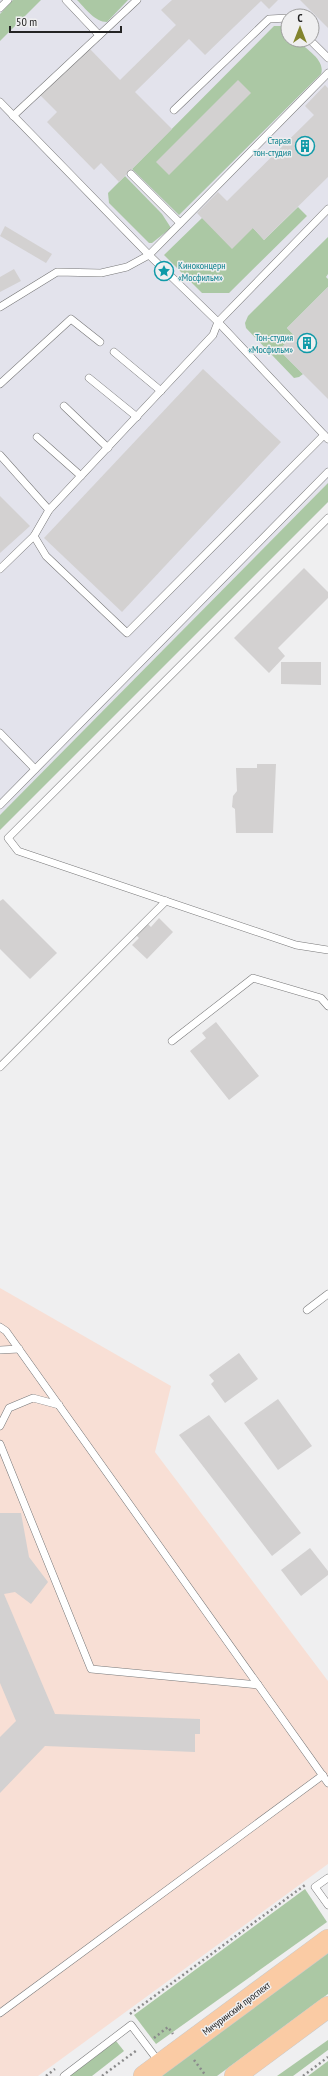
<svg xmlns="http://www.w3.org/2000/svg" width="328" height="2076" viewBox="0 0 328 2076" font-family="'PT Sans Narrow',sans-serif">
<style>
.built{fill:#e3e3ec;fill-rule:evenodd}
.medical{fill:#f8dfd5}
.green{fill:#abc8a4}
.building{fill:#d3d1d1}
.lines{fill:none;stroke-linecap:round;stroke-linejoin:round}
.service-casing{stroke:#777778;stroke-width:8}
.primary-casing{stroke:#cacaca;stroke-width:22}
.path{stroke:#8a8a8b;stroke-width:2.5;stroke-dasharray:2 3;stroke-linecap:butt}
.service{stroke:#fff;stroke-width:7}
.primary{stroke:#facba4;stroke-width:21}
.labels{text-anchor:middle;stroke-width:3;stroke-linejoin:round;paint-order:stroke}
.culture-label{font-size:10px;fill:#0d838f;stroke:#efeff0;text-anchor:end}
.street-label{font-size:10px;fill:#242424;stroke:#efeff0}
</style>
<rect width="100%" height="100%" fill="#efeff0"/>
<path class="built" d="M0,0H328V502L0,830ZM288,16H312V40H288Z"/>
<polygon class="medical" points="0,1288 171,1386 155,1452 328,1681 328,1864 38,2076 0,2076"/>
<g class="green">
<polygon points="13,0 41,0 0,41 0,14"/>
<path d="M77,0H128L107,22C95,22 85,8 77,0Z"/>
<path d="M274,26H281L288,33V40H296C305,48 326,60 321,74L179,215L132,169Z"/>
<polygon points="125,176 162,214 171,228 152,243 149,243 109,203 108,193"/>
<polygon points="298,207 307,216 229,293 202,293 164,255 202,218 253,228 264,240"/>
<polygon points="328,237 328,274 326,277 328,279 328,287 287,328 294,335 279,350 303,374 299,377 294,378 246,328 245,323 248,316"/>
<polygon points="328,483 328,502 0,830 0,815"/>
<polygon points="305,1889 327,1922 156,2044 134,2015"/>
<polygon points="328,1948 328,1994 217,2076 155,2076"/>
<polygon points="328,2040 328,2050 293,2076 277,2076"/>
<polygon points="116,2041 124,2051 92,2076 70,2076"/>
<polygon points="328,2061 328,2076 308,2076"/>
</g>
<g class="building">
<polygon points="172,0 278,0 269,9 261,1 205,55 189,39 135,92 172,129 119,182 101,163 94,170 47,122 57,112 40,95 89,48 120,80 176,25 161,10"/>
<polygon points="300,0 328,0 328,28"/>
<polygon points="238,80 251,93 169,175 156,162"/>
<polygon points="325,85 328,88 328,177 264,240 253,228 232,249 197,213 218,192 227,201 314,115 305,106"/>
<polygon points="5,226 52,254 46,263 0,236"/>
<polygon points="14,269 21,281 0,292 0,277"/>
<polygon points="328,287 328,399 279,350 294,335 287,328"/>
<polygon points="203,369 281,442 122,612 44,538"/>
<polygon points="0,496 30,526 0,553"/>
<polygon points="304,568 328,592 328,598 278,648 285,656 269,673 234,638"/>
<polygon points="281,662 321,662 321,685 281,684"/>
<polygon points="257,764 276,764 273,833 236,833 235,809 232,807 233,796 237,791 236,768 257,768"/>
<polygon points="3,899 57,953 30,979 0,949 0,901"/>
<polygon points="159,918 173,932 147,959 132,945 139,938 136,935 148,924 151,927"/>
<polygon points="216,1022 259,1076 229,1100 190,1051 206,1038 202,1033"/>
<polygon points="239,1353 258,1379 225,1403 211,1384 214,1381 209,1375"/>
<polygon points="278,1399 312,1446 278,1470 244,1423"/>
<polygon points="209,1415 301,1533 272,1556 179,1435"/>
<polygon points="0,1513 21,1513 29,1557 48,1582 31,1604 15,1592 4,1594 55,1714 200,1719 200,1734 195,1734 195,1752 45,1746 0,1793 0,1737 16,1721 0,1683"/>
<polygon points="310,1548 328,1571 328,1575 301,1596 281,1570"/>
</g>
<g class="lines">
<defs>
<g id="service">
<polyline points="66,0 99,35"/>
<polyline points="0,8 8,0"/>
<polyline points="310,40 328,58"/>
<polyline points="0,102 149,255 218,322 328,439"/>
<polyline points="174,110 269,19 288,18"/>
<polyline points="13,116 137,0"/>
<polyline points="131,174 180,223"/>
<polyline points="0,307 57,272 101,273 127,267 149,255 328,73"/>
<polyline points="114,352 161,391"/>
<polyline points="89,378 137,417"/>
<polyline points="0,384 71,319 100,342"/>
<polyline points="64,406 108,448"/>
<polyline points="324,435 127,633 46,556 34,536 49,510 213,335 218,322 328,209"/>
<polyline points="37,437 81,476"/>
<polyline points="0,455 49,510"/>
<polyline points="328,518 8,838 18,851 296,945 328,950"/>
<polyline points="0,569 34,536"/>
<polyline points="0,733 35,769"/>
<polyline points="0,805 328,472"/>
<polyline points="172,1041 253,978 321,998 328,1006"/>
<polyline points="0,1067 166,901"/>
<polyline points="307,1310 328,1294"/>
<polyline points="0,1327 6,1331 328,1783"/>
<polyline points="0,1350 19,1349"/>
<polyline points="0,1426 9,1408 33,1398 59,1405"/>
<polyline points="0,1444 91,1669 258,1685"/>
<polyline points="328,1878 315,1887 328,1905"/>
<polyline points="0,2013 323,1775"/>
<polyline points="64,2076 131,2025 159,2062"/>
</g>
<g id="primary">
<polyline points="144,2076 328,1940"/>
<polyline points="235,2076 328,2007"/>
</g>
</defs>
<use href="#service" class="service-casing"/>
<use href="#primary" class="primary-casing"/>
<g class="path">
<polyline points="130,2014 305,1885"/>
<polyline points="154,2038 168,2027 173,2034"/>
<polyline points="194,2060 206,2076"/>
<polyline points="46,2076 55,2069"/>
<polyline points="102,2076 137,2050"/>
<polyline points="303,2076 328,2057"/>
</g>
<use href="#service" class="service"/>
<use href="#primary" class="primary"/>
</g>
<defs>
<symbol id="building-ring" viewBox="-11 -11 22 22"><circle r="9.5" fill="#efeff0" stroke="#0f9aa8" stroke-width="1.5"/><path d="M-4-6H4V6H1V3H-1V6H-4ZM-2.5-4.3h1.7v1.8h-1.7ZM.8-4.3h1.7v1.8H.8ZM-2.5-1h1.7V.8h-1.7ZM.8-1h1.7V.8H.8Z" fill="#0f9aa8"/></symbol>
<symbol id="sight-ring" viewBox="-11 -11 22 22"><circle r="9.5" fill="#efeff0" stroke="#0f9aa8" stroke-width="1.5"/><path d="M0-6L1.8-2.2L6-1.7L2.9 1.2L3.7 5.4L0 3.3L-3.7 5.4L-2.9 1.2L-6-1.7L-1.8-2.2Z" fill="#0f9aa8"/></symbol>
</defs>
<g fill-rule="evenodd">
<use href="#building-ring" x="294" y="135" width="22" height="22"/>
<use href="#sight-ring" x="153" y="260" width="22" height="22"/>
<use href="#building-ring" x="296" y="332" width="22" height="22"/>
</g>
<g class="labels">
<g class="culture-label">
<text x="291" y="144">Старая<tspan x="291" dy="12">тон-студия</tspan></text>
<text x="178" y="269" text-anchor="start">Киноконцерн<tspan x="178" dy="12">«Мосфильм»</tspan></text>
<text x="293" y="341">Тон-студия<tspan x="293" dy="12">«Мосфильм»</tspan></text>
</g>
<g class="street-label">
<text transform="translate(236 2008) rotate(-37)" y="4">Мичуринский проспект</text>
</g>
</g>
<g transform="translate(300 28)"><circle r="19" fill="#efeff0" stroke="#9e9e9e"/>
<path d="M0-3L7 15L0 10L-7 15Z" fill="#82842e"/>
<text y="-6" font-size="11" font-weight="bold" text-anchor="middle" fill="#242424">С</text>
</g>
<path d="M10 26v6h111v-6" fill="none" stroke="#242424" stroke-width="2"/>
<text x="16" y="26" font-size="12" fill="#242424" stroke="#efeff0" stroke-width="3" paint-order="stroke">50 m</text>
</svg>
